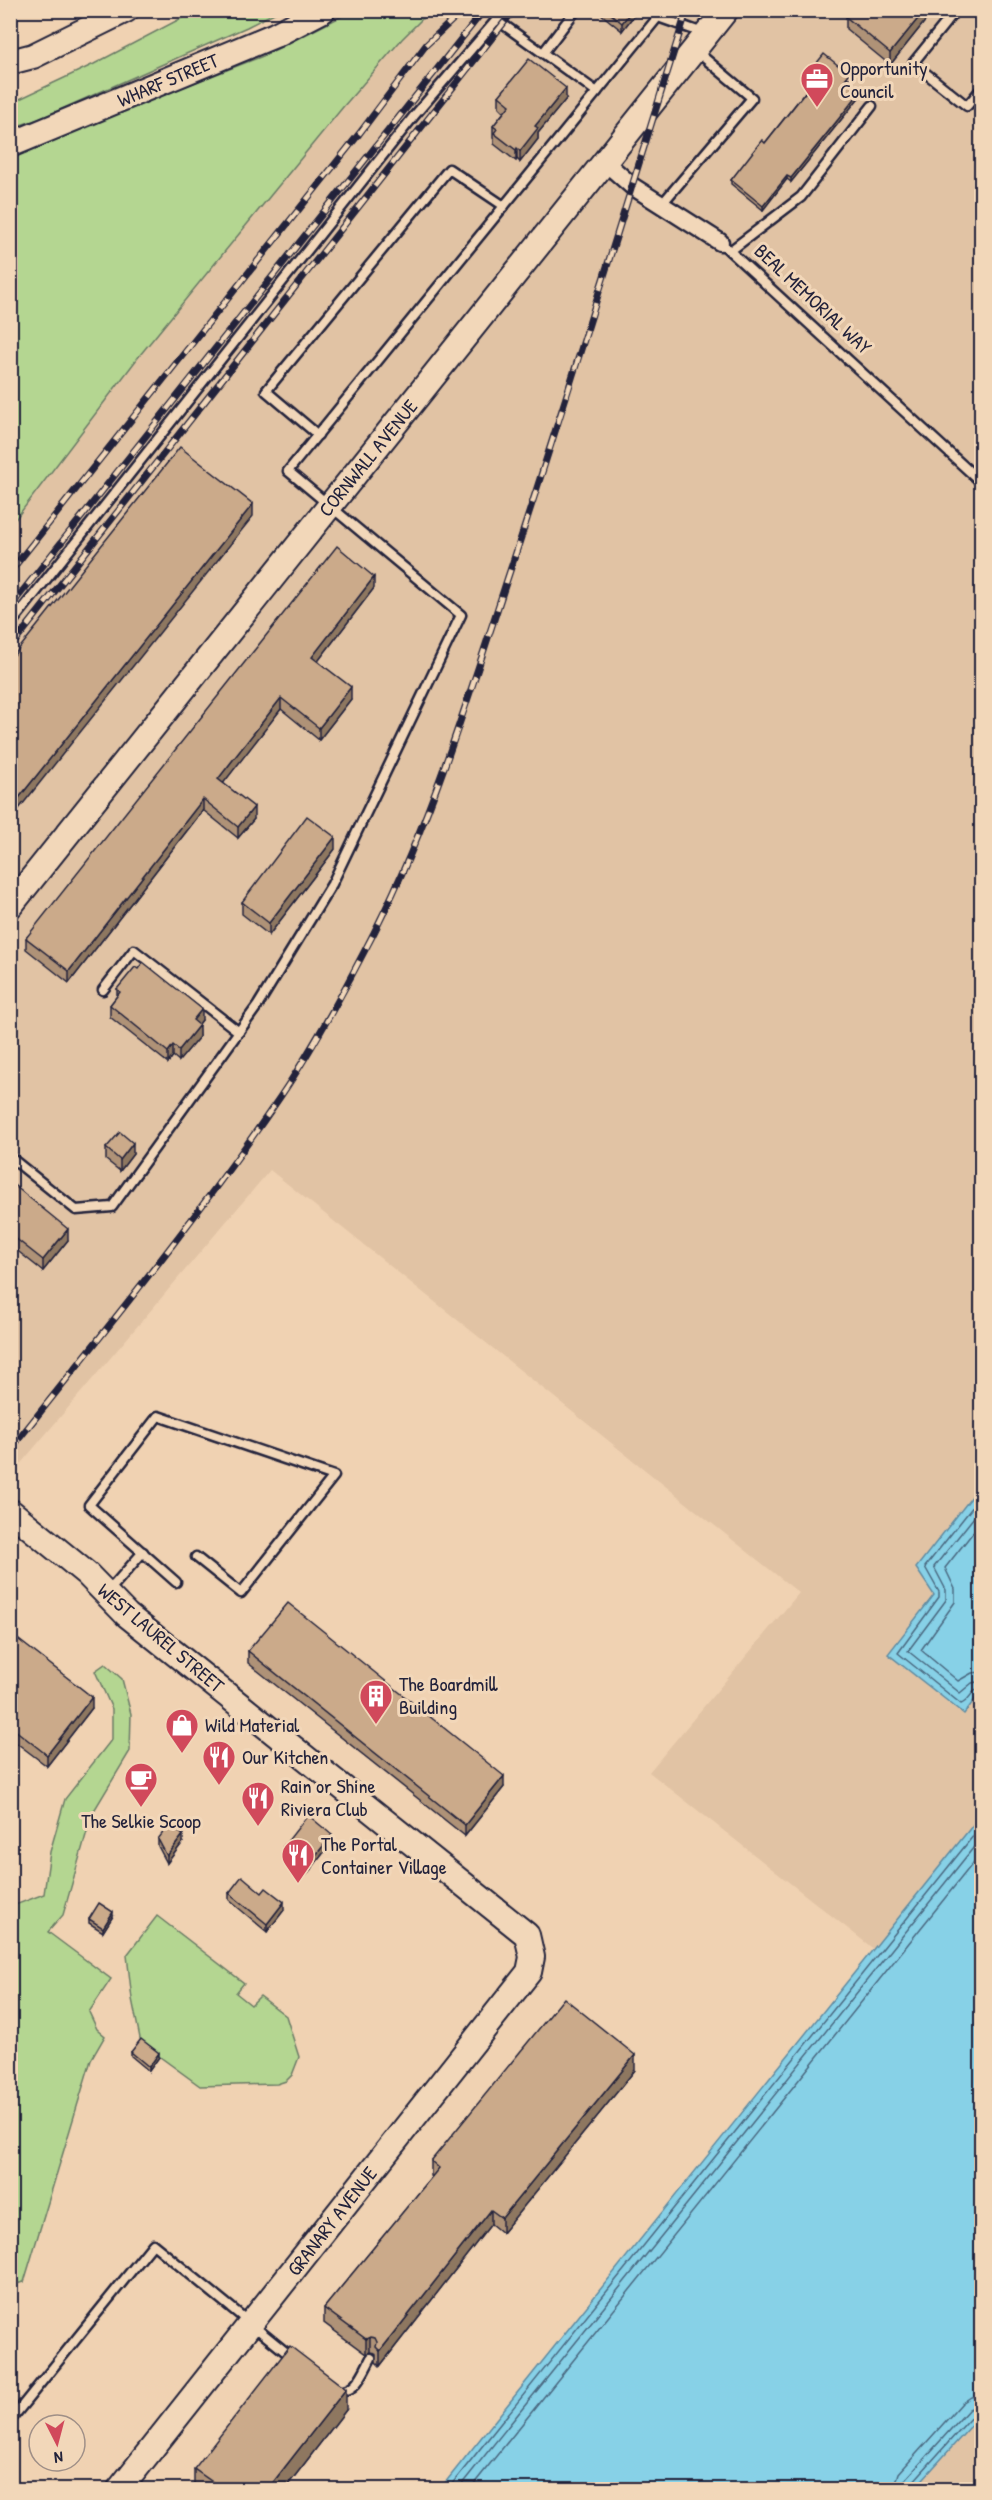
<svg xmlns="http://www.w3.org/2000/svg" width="992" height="2500" viewBox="0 0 992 2500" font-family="'Patrick Hand',sans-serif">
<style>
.built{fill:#e1c3a4}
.green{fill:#b4d691;stroke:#6b7c66;stroke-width:1.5}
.water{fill:#87d1e7;stroke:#5f8ba2;stroke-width:1.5}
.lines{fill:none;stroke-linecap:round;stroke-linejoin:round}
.shore{stroke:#4a6880;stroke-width:1.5}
.lane-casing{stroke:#22223b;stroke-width:13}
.street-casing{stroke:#22223b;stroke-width:21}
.secondary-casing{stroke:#22223b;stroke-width:28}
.lane{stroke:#f2d7b9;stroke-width:8}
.street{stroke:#f2d7b9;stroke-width:16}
.secondary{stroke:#f2d7b9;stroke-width:24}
.rail-casing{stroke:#22223b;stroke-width:7}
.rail{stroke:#f2d7b9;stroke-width:4.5;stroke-dasharray:14;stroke-linecap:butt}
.wall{fill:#af9277;stroke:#22223b;stroke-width:1.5}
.shaded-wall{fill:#8e7761;stroke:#22223b;stroke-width:1.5}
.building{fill:#cbaa8a;stroke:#22223b;stroke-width:1.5}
.labels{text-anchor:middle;stroke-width:6;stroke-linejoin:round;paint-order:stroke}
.poi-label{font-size:20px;fill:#22223b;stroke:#f2d7b9;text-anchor:start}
.street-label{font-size:20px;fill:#22223b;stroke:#f2d7b9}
</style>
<rect width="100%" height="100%" fill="#f0d2b2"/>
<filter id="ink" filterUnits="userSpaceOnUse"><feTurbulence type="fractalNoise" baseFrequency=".0167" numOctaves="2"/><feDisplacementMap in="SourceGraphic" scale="12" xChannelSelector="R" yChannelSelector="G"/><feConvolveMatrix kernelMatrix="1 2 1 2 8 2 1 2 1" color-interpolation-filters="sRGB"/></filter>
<g filter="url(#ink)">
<g class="built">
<polygon points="430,11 981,11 981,1485 916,1568 934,1595 888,1654 963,1714 981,1691 981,1815 875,1950 649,1772 799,1593 270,1170 11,1475 11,525 140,355 343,107 402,39"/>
<polygon points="981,2415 981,2489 914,2489"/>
</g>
<g class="green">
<polygon points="197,10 278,11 247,27 39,119 11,128 11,103 94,64"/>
<polygon points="352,11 430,11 402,39 343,107 140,355 11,525 11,154 263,56"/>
<polygon points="105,1664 122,1679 131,1714 130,1751 92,1814 63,1915 48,1932 111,1979 89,2012 97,2029 105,2036 91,2060 24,2282 11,2285 11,1911 15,1905 44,1894 50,1852 65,1799 112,1739 112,1709 95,1671"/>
<polygon points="157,1916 244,1983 236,1993 251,2005 260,1996 286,2016 299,2057 292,2075 286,2081 277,2084 200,2086 141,2043 132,1999 127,1955"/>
</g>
<g class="water">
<polygon points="981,1485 981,1691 964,1714 888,1654 934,1595 916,1568"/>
<polygon points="981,1815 981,2415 914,2489 440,2489"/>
</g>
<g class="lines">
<g class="shore">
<path d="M982,1495L925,1567L939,1592V1597L898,1653L961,1704C970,1701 971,1689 982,1688"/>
<polyline points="982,1507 934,1567 946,1590 946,1600 908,1651 960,1693 972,1683 982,1681"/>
<polyline points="982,1521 945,1568 955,1589 955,1602 921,1650 958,1681 972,1673 982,1672"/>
<polyline points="447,2490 982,1825"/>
<polyline points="457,2490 982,1837"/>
<polyline points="469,2490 982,1852"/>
<polyline points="894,2490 899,2473 962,2403 971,2397 982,2395"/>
<polyline points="903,2490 906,2479 969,2409 982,2404"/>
<polyline points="910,2490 912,2483 974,2414 982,2411"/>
</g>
<defs>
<g id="lane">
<polyline points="956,10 913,63 967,106 982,88"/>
<polyline points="497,20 597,92"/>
<polyline points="543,53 576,10"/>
<polyline points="661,205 752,98 695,50"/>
<polyline points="720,242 982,483"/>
<polyline points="730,251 801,197 872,106"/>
<polyline points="318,435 266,391 449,169 504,206"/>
<polyline points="10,625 414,116 505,10"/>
<polyline points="103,990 134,950 239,1032"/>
<polyline points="10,1157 76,1210 112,1207 258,1005 332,884 461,615 288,471 658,17 706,34"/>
<polyline points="176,1582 89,1505 158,1416 334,1476 241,1593 196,1557"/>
<polyline points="107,1593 143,1552"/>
<path d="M336,2391C356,2394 363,2373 371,2358"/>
<polyline points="10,2421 153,2244 293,2358"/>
</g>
<polyline id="street" points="605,162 632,186 720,242"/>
<g id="secondary">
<polyline points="10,62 33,56 126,10"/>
<polyline points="10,145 275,35 323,10"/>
<polyline points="10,906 726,10"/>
<polyline points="10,1511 87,1574 127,1615 527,1935 532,1957 529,1972 119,2490"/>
</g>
</defs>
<use href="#lane" class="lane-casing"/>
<use href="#street" class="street-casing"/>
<use href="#secondary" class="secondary-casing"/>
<use href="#lane" class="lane"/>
<use href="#street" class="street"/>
<use href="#secondary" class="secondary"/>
<defs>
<g id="rail">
<polyline points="10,572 359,134 426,45 463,10"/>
<polyline points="10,607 484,10"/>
<polyline points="10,648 514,10"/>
<path d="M10,1450C102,1334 197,1219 280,1097C312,1050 339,1000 365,950C426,835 464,711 504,589C568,397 626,203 687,10"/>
</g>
</defs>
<use href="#rail" class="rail-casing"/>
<use href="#rail" class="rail"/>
</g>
<g class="wall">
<polygon points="601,10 638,10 622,31 601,14"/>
<polygon points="851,10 934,10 890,65 846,29 846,17"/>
<polygon points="808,74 849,78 847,81 861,95 791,182 787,179 763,210 731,184 731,180 765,143 813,82 808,78"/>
<polygon points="499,96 566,99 538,133 538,139 520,162 517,159 516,161 494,144 494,139 493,137 493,126 504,112 499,107"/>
<polygon points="374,588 318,661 351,699 319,740 281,709 223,783 254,819 238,838 203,810 69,983 26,949 26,938"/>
<polygon points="335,849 269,935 242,914 242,902"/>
<polygon points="117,989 202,1020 198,1025 199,1037 179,1061 173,1056 168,1063 110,1017 110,1005 117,996"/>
<polygon points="106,1148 133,1154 120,1171 106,1160"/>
<polygon points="10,1182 68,1240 43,1271 10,1245"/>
<polygon points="10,1633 92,1708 47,1766 10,1738"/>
<polygon points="248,1651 504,1787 465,1836 248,1663"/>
<polygon points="158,1839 183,1842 167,1863 158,1846"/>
<polygon points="332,1842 307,1874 283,1854 283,1847"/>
<polygon points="229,1893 284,1910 267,1932 229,1900"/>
<polygon points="113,1916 103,1932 89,1923 89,1919"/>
<polygon points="131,2052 159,2057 149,2071 131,2056"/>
<polygon points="635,2070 502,2233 491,2224 380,2366 376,2362 376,2355 375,2353 370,2352 366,2354 324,2323 324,2308 432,2177 431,2176 431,2161"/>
<polygon points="346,2410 284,2490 194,2490 194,2469"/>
</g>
<g class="shaded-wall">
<polygon points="632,10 638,10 622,31 622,23"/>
<polygon points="925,10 934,10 890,65 890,53"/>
<polygon points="566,88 566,99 538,133 538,139 520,162 520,151 535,126"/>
<polygon points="861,91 861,95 791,182 791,178"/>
<polygon points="517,148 517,159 516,161 516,150"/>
<polygon points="787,176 787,179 763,210 763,206"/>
<polygon points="253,504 253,516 10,820 10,809"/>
<polygon points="374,577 374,588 312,669 312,657"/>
<polygon points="351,687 351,699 319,740 319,728"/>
<polygon points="281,698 281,709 218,790 218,779"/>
<polygon points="203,799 203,810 69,983 69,971"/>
<polygon points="254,807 254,819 238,838 238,827"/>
<polygon points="335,837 335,849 269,935 269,923"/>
<polygon points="202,1009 202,1020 193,1032 193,1020"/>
<polygon points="199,1025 199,1037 179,1061 179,1050"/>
<polygon points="173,1045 173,1056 168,1063 168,1052"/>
<polygon points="133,1143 133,1154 120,1171 120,1160"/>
<polygon points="68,1229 68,1240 43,1271 43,1260"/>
<polygon points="92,1697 92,1708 47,1766 47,1755"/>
<polygon points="504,1776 504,1787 465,1836 465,1825"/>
<polygon points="183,1835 183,1842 167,1863 167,1856"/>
<polygon points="332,1835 332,1842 307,1874 307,1866"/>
<polygon points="284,1902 284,1910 267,1932 267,1924"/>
<polygon points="113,1912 113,1916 103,1932 103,1928"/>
<polygon points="159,2053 159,2057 149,2071 149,2067"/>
<polygon points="635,2055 635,2070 502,2233 502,2218"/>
<polygon points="491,2210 491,2224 380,2366 380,2351"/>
<polygon points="370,2337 370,2352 366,2354 366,2339"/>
<polygon points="346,2389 346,2410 284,2490 267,2490"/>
</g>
<g class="building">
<polygon points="606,10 632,10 622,23"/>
<polygon points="851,10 925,10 890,53 846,17"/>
<polygon points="824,54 849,74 845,79 861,91 791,178 787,176 763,206 731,180 762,140 765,143 815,80 808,74"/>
<polygon points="529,59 566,88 535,126 538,128 520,151 517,148 516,150 494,133 497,129 493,126 510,105 499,96"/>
<polygon points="180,447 253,504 10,809 10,660"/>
<polygon points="337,546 374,577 312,657 351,687 319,728 281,698 218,779 254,807 238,827 203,799 69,971 26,938"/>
<polygon points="307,816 335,837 269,923 242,902"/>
<polygon points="143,962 202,1009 193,1020 199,1025 179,1050 173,1045 168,1052 110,1005 120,992 117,989 135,967 138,969"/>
<polygon points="120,1132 133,1143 120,1160 106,1148"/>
<polygon points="10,1182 68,1229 43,1260 10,1234"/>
<polygon points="288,1603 504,1776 465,1825 248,1651"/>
<polygon points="10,1633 92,1697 47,1755 10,1726"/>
<polygon points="308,1815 332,1835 307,1866 283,1847"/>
<polygon points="169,1825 183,1835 167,1856 158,1839"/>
<polygon points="242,1876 262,1893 266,1888 284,1902 267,1924 229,1893"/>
<polygon points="99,1903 113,1912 103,1928 89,1919"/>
<polygon points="564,1998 635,2055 502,2218 491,2210 380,2351 376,2347 377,2342 375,2338 370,2337 366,2339 324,2308 439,2168 431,2161"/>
<polygon points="141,2039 159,2053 149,2067 131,2052"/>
<polygon points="290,2346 346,2389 267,2490 224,2490 194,2469"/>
</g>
</g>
<defs>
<symbol id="office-pin" viewBox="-11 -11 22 30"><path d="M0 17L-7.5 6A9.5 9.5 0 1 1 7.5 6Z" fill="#d1495b" stroke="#f2d7b9"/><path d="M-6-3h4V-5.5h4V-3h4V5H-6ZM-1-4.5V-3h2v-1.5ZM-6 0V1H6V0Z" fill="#fff"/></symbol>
<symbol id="building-pin" viewBox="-11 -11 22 30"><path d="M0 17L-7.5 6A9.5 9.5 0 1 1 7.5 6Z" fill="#d1495b" stroke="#f2d7b9"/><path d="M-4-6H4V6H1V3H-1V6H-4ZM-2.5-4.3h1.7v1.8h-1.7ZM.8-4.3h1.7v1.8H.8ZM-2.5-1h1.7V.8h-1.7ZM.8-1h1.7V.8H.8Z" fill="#fff"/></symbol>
<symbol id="shop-pin" viewBox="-11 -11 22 30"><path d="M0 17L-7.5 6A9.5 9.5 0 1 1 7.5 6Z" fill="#d1495b" stroke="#f2d7b9"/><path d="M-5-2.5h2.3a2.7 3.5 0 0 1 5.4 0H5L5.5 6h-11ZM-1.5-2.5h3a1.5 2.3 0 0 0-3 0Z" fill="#fff"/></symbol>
<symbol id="restaurant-pin" viewBox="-11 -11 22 30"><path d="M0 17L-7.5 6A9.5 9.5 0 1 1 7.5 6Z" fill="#d1495b" stroke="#f2d7b9"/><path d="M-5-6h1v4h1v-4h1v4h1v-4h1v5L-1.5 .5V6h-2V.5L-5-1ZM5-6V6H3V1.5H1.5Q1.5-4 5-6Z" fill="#fff"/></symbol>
<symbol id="cafe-pin" viewBox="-11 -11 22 30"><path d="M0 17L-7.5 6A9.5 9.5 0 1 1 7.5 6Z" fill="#d1495b" stroke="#f2d7b9"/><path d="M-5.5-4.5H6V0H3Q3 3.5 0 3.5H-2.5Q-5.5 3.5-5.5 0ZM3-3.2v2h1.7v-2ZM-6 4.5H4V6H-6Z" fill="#fff"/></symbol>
</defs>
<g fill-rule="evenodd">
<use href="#office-pin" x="798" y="60" width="38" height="52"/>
<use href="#building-pin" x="357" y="1677" width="38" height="52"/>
<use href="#shop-pin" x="163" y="1706" width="38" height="52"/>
<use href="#restaurant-pin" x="200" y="1738" width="38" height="52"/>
<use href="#cafe-pin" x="122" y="1760" width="38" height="52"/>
<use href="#restaurant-pin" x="239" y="1779" width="38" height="52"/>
<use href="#restaurant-pin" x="279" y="1836" width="38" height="52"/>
</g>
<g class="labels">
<g class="poi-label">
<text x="840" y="75">Opportunity<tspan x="840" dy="23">Council</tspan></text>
<text x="399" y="1691">The Boardmill<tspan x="399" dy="23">Building</tspan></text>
<text x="205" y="1732">Wild Material</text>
<text x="242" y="1764">Our Kitchen</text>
<text x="281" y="1793">Rain or Shine<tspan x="281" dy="23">Riviera Club</tspan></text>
<text x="141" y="1828" text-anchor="middle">The Selkie Scoop</text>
<text x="321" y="1851">The Portal<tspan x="321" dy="23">Container Village</tspan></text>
</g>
<g class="street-label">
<text transform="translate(168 80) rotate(-23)" y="7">WHARF STREET</text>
<text transform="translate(813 299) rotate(43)" y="7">BEAL MEMORIAL WAY</text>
<text transform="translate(368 458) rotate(-51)" y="7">CORNWALL AVENUE</text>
<text transform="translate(161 1638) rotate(40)" y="7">WEST LAUREL STREET</text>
<text transform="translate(332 2221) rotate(-52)" y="7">GRANARY AVENUE</text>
</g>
</g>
<rect width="992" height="2500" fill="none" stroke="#f2d7b9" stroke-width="36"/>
<rect x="18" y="18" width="956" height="2464" fill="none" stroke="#22223b" stroke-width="2" filter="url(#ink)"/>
<g transform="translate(57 2443) rotate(174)"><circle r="28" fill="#f2d7b9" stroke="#9f8f87" stroke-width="1.5"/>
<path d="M0-4.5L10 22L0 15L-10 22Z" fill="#d1495b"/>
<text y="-9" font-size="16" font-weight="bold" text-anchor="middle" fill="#22223b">N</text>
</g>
</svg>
